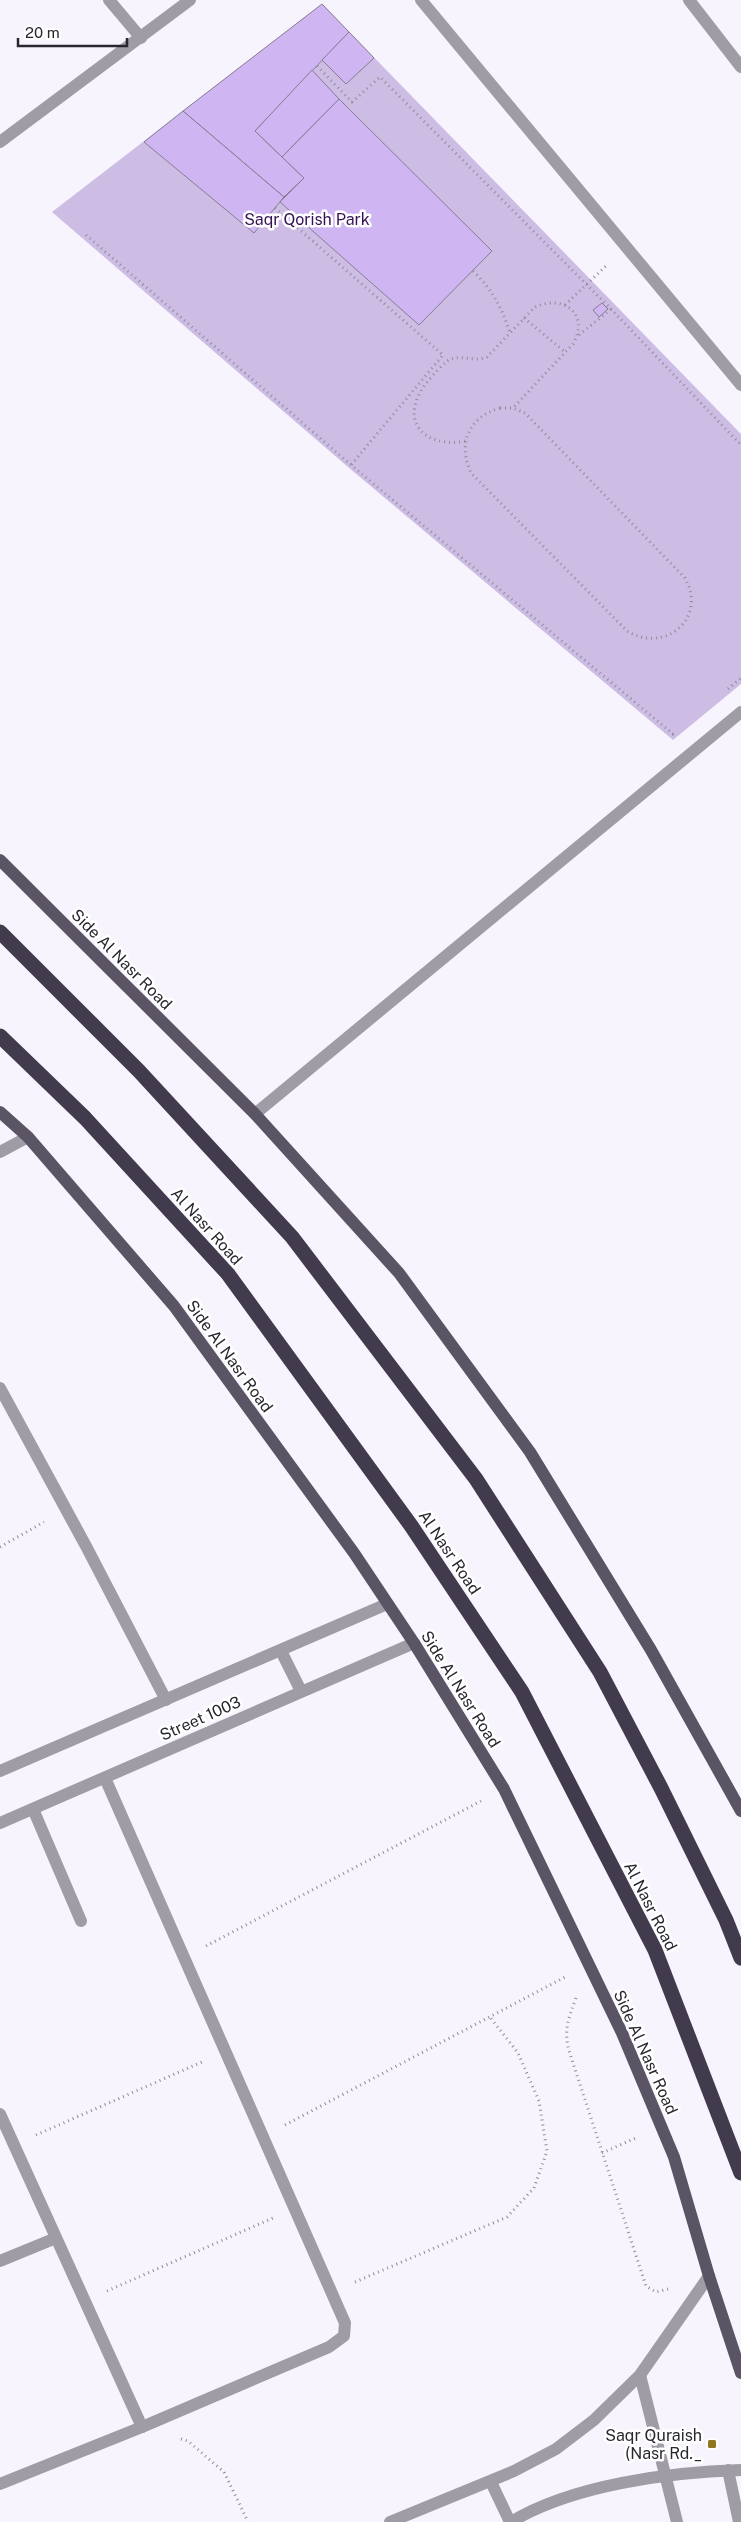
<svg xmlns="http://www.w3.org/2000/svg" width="741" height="2522" viewBox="0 0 741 2522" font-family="'Public Sans',sans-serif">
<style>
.green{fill:#cdbde5}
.building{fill:#cfb6f2;stroke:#867d92}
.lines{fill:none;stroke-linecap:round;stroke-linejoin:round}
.path{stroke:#908c95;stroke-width:3;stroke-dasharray:1 4;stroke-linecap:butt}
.minor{stroke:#a09ca6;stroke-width:12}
.major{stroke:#5a5465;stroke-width:12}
.highway{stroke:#423b4e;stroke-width:15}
.poi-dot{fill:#8f771d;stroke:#fff;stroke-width:2}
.labels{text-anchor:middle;stroke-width:5;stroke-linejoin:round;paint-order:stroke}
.park-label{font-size:16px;fill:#361357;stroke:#fff}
.street-label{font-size:16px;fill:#2a262f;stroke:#fff}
.poi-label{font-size:16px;fill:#2a262f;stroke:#fff;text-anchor:end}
</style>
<rect width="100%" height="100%" fill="#f7f4fd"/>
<polygon class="green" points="322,4 741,434 741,684 673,740 348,467 52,212"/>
<g class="building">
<polygon points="322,4 349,32 255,131 304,178 284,197 183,111"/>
<polygon points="349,32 374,58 346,84 322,60"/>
<polygon points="312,70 339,99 282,157 255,131"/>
<polygon points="339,99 492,251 419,325 280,202 304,178 282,157"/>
<polygon points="183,111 284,197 254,233 144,142"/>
<polygon points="602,303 608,309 599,317 593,310"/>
</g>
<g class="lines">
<g class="path">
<polyline points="317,66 352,102 380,77 611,309 741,445"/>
<polyline points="275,208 443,355 351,465"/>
<polyline points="86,235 351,465 673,734 675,732"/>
<path d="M473,271C492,289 502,308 510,333"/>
<polyline points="565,305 608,264"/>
<polyline points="524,318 565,352"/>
<polyline points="579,335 611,309"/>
<path d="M500,408H513L525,413L685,578C708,619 664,654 627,631L471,473C457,443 469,417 500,408Z"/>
<path d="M465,441C439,447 406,434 416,402C419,389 436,371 446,362C458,352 474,363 487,357L535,307C564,294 590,314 573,344L513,408"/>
<polyline points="728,689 741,678"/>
<polyline points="0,1547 44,1522"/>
<polyline points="206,1946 481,1801"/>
<path d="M576,1998C568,2019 563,2032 570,2054L646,2286L656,2292L668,2289"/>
<polyline points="285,2125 567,1976"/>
<polyline points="36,2135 202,2062"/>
<polyline points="602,2153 638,2137"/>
<polyline points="355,2282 507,2217 534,2188 547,2151 539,2101 518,2053 490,2017"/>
<polyline points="107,2291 273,2218"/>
<polyline points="181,2439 188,2441 224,2472 248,2522"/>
</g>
<g class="minor">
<polyline points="109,0 141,38"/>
<polyline points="421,0 741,385"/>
<polyline points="689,0 741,67"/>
<polyline points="0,142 190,0"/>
<polyline points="255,1114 741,712"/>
<polyline points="0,1152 28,1137"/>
<polyline points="0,1388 87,1548 166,1700"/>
<polyline points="281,1651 301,1691"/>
<polyline points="0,1771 387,1604"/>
<polyline points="33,1809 81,1921"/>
<polyline points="0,1823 414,1643"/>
<polyline points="0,2114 142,2427"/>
<polyline points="0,2261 56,2238"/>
<polyline points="640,2375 677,2522"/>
<polyline points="728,2470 739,2522"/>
<polyline points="491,2482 510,2522"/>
<polyline points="0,2484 142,2427 329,2347 344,2336 345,2323 105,1778"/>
<polyline points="390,2522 514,2471 556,2449 594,2420 640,2375 709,2276"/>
<path d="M511,2522C572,2485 670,2472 741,2470"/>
</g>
<g class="major">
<polyline points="0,860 255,1114 399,1273 530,1452 651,1650 741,1811"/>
<polyline points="0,1112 28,1137 174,1306 354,1553 414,1643 504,1789 622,2033 674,2157 709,2276 741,2373"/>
</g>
<g class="highway">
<polyline points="0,932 139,1071 292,1237 476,1479 600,1672 661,1788 726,1920 741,1958"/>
<polyline points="0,1036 85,1118 228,1274 412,1527 522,1692 655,1950 741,2173"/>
</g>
</g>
<rect class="poi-dot" x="707" y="2439" width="10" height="10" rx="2.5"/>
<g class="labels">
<g class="park-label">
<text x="307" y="225">Saqr Qorish Park</text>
</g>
<g class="street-label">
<text transform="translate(122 959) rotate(45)" y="6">Side Al Nasr Road</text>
<text transform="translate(207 1226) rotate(48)" y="6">Al Nasr Road</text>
<text transform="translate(230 1356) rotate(54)" y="6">Side Al Nasr Road</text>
<text transform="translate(450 1552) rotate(56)" y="6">Al Nasr Road</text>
<text transform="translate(461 1689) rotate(58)" y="6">Side Al Nasr Road</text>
<text transform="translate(200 1718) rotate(-24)" y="6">Street 1003</text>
<text transform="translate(651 1906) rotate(63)" y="6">Al Nasr Road</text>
<text transform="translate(646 2052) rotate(66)" y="6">Side Al Nasr Road</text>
</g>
<g class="poi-label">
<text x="702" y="2441">Saqr Quraish<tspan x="702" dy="18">(Nasr Rd._</tspan></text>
</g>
</g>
<path d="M18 38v8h109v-8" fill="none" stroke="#2a262f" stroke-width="2.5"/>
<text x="25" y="38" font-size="15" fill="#2a262f" stroke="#ffffff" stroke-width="4" paint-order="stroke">20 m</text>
</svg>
